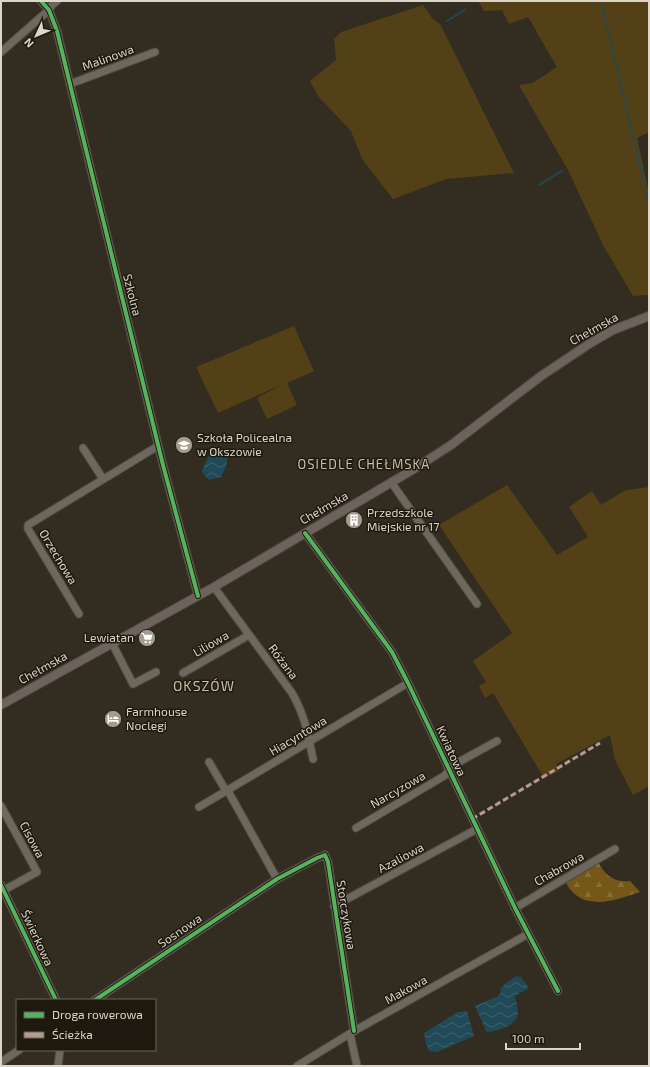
<svg xmlns="http://www.w3.org/2000/svg" width="650" height="1067" viewBox="0 0 650 1067" font-family="'Exo 2',sans-serif">
<style>
.green{fill:#534017}
.forest{fill:url(#forest-firs)}
.water{fill:url(#water-waves)}
.lines{fill:none;stroke-linecap:round;stroke-linejoin:round}
.stream{stroke:#204a58;stroke-width:1.5}
.minor-casing{stroke:#504b41;stroke-width:9}
.major-casing{stroke:#504b41;stroke-width:10}
.minor{stroke:#6d685d;stroke-width:7}
.major{stroke:#6d625c;stroke-width:8}
.quiet{stroke:#b69a8f;stroke-width:3;stroke-dasharray:6 3;stroke-linecap:butt}
.cycleway-casing{stroke:#1e190f;stroke-width:6}
.cycleway{stroke:#56b35d;stroke-width:4}
.labels{text-anchor:middle;stroke-width:3;stroke-linejoin:round;paint-order:stroke}
.street-label{font-size:12px;fill:#ddd6c8;stroke:#1e190f}
.poi-label{font-size:12px;fill:#ddd6c8;stroke:#1e190f;text-anchor:start}
.neighbourhood-label{font-size:13px;letter-spacing:1px;fill:#cbbda3;stroke:#1e190f}
.quarter-label{font-size:14px;letter-spacing:1px;fill:#cbbda3;stroke:#1e190f}
</style>
<defs>
<pattern id="forest-firs" width="22" height="20" patternUnits="userSpaceOnUse"><rect width="22" height="20" fill="#755817"/><path d="M5 1l3.5 6h-7zM16 11l3.5 6h-7z" fill="#886f37"/></pattern>
<pattern id="water-waves" width="16" height="10" patternUnits="userSpaceOnUse"><rect width="16" height="10" fill="#204a58"/><path d="M0 5q4-4 8 0t8 0" fill="none" stroke="#40636e"/></pattern>
</defs>
<rect width="100%" height="100%" fill="#332d21"/>
<g class="green">
<polygon points="478,1 649,1 649,132 637,138 649,193 649,295 633,296 604,247 568,170 519,85 533,83 557,67 528,17 509,24 502,10 484,11"/>
<polygon points="423,5 432,18 440,24 514,173 446,179 393,199 362,159 351,131 318,96 310,81 336,60 334,39 341,32"/>
<polygon points="294,326 314,371 287,383 297,405 267,419 257,398 281,385 218,413 196,367"/>
<polygon points="507,485 557,555 588,537 569,507 592,491 601,505 626,490 649,487 649,786 633,795 615,760 610,735 556,764 559,771 544,778 493,693 485,698 479,686 486,682 473,661 512,633 439,525"/>
</g>
<path class="forest" d="M598,862C605,875 614,883 630,881L640,892C613,901 581,913 565,881Z"/>
<g class="water">
<path d="M218,448C231,457 228,463 221,477L209,480L202,472C205,462 209,453 218,448Z"/>
<path d="M516,976L521,977L529,988L515,996C516,1001 517,1006 518,1012C518,1027 497,1030 487,1033L475,1006L491,999L497,997L501,992L500,988Z"/>
<polygon points="467,1011 474,1036 437,1052 429,1051 426,1044 424,1033 458,1012"/>
</g>
<g class="lines">
<g class="stream">
<polyline points="601,1 649,204"/>
<polyline points="447,21 466,9"/>
<polyline points="539,185 562,171"/>
</g>
<defs>
<g id="minor">
<polyline points="41,1 49,10 57,31 163,465 198,596"/>
<polyline points="1,52 49,10 52,5 57,1"/>
<polyline points="70,84 155,52"/>
<polyline points="83,448 103,479"/>
<polyline points="391,482 477,604"/>
<polyline points="305,533 392,652 408,683 515,908 558,991"/>
<path d="M214,587L292,693C305,716 308,734 313,759"/>
<polyline points="79,614 28,529 28,525 158,446"/>
<polyline points="112,643 133,684 156,672"/>
<polyline points="183,673 249,635"/>
<polyline points="209,762 226,791"/>
<polyline points="448,768 497,741"/>
<polyline points="228,791 277,879"/>
<polyline points="1,806 37,872 4,890"/>
<polyline points="199,807 408,683"/>
<polyline points="356,828 444,776 449,771"/>
<polyline points="1,885 56,1000"/>
<polyline points="334,906 477,829"/>
<polyline points="515,908 615,849"/>
<polyline points="95,1000 277,879 317,858 325,855 328,862 354,1031"/>
<polyline points="350,1034 357,1066"/>
<polyline points="1,1062 19,1050"/>
<polyline points="58,1066 60,1050"/>
<polyline points="297,1066 354,1031 528,934"/>
</g>
<polyline id="major" points="1,705 214,587 414,469 451,445 541,376 589,344 613,330 649,316"/>
</defs>
<use href="#minor" class="minor-casing"/>
<use href="#major" class="major-casing"/>
<use href="#minor" class="minor"/>
<use href="#major" class="major"/>
<polyline class="quiet" points="472,819 600,743"/>
<defs>
<g id="cycleway">
<polyline points="41,1 49,10 57,31 163,465 198,596"/>
<polyline points="305,533 392,652 408,683 515,908 558,991"/>
<polyline points="1,885 56,1000"/>
<polyline points="95,1000 277,879 317,858 325,855 328,862 354,1031"/>
</g>
</defs>
<use href="#cycleway" class="cycleway-casing"/>
<use href="#cycleway" class="cycleway"/>
</g>
<defs>
<symbol id="university-disc" viewBox="-11 -11 22 22"><circle r="9.5" fill="#a29b8e" stroke="#1e190f"/><path d="M0-5L7-2L0 1L-7-2ZM-4 1L0 2.5L4 1V4Q0 6-4 4Z" fill="#fff"/></symbol>
<symbol id="building-disc" viewBox="-11 -11 22 22"><circle r="9.5" fill="#a29b8e" stroke="#1e190f"/><path d="M-4-6H4V6H1V3H-1V6H-4ZM-2.5-4.3h1.7v1.8h-1.7ZM.8-4.3h1.7v1.8H.8ZM-2.5-1h1.7V.8h-1.7ZM.8-1h1.7V.8H.8Z" fill="#fff"/></symbol>
<symbol id="supermarket-disc" viewBox="-11 -11 22 22"><circle r="9.5" fill="#a29b8e" stroke="#1e190f"/><path d="M-6-5.5h2.5l.6 2H6L4.5 2H-2.5L-4.4-4H-6ZM-1.5 3.2a1.3 1.3 0 1 0 .1 0ZM3 3.2a1.3 1.3 0 1 0 .1 0Z" fill="#fff"/></symbol>
<symbol id="hotel-disc" viewBox="-11 -11 22 22"><circle r="9.5" fill="#a29b8e" stroke="#1e190f"/><path d="M-6-4.5h1.5V1H6V5H4.5V3h-9V5H-6ZM-4 0a1.8 1.8 0 1 1 3.6 0ZM.5 0V-2.5h3Q6-2.5 6 0Z" fill="#fff"/></symbol>
</defs>
<g fill-rule="evenodd">
<use href="#university-disc" x="174" y="435" width="20" height="20"/>
<use href="#building-disc" x="344" y="510" width="20" height="20"/>
<use href="#supermarket-disc" x="137" y="628" width="20" height="20"/>
<use href="#hotel-disc" x="103" y="709" width="20" height="20"/>
</g>
<g class="labels">
<g class="street-label">
<text transform="translate(108 58) rotate(-20)" y="4">Malinowa</text>
<text transform="translate(132 295) rotate(76)" y="4">Szkolna</text>
<text transform="translate(594 329) rotate(-29)" y="4">Chełmska</text>
<text transform="translate(324 508) rotate(-30)" y="4">Chełmska</text>
<text transform="translate(58 557) rotate(59)" y="4">Orzechowa</text>
<text transform="translate(211 644) rotate(-30)" y="4">Liliowa</text>
<text transform="translate(283 662) rotate(53)" y="4">Różana</text>
<text transform="translate(43 668) rotate(-29)" y="4">Chełmska</text>
<text transform="translate(298 736) rotate(-31)" y="4">Hiacyntowa</text>
<text transform="translate(451 751) rotate(65)" y="4">Kwiatowa</text>
<text transform="translate(398 790) rotate(-30)" y="4">Narcyzowa</text>
<text transform="translate(32 840) rotate(62)" y="4">Cisowa</text>
<text transform="translate(401 858) rotate(-28)" y="4">Azaliowa</text>
<text transform="translate(559 869) rotate(-30)" y="4">Chabrowa</text>
<text transform="translate(346 915) rotate(81)" y="4">Storczykowa</text>
<text transform="translate(180 931) rotate(-34)" y="4">Sosnowa</text>
<text transform="translate(37 938) rotate(65)" y="4">Świerkowa</text>
<text transform="translate(406 990) rotate(-29)" y="4">Makowa</text>
</g>
<g class="poi-label">
<text x="197" y="442">Szkoła Policealna<tspan x="197" dy="14">w Okszowie</tspan></text>
<text x="367" y="517">Przedszkole<tspan x="367" dy="14">Miejskie nr 17</tspan></text>
<text x="134" y="642" text-anchor="end">Lewiatan</text>
<text x="126" y="716">Farmhouse<tspan x="126" dy="14">Noclegi</tspan></text>
</g>
<g class="neighbourhood-label">
<text x="364" y="469">OSIEDLE CHEŁMSKA</text>
</g>
<g class="quarter-label">
<text x="204" y="691">OKSZÓW</text>
</g>
</g>
<rect width="650" height="1067" fill="none" stroke="#ddd6c8" stroke-width="4"/>
<rect x="16" y="999" width="140" height="52" fill="#1e190f" stroke="#6a6559"/>
<rect x="24" y="1012" width="20" height="6" fill="#56b35d" stroke="#6a6559"/>
<text x="52" y="1019" font-size="12" fill="#ddd6c8">Droga rowerowa</text>
<rect x="24" y="1032" width="20" height="6" fill="#b69a8f" stroke="#6a6559"/>
<text x="52" y="1039" font-size="12" fill="#ddd6c8">Ścieżka</text>
<g transform="translate(36 36) rotate(226)" stroke="#1e190f" stroke-width="3" paint-order="stroke">
<path d="M0-3L7 15L0 10L-7 15Z" fill="#ddd6c8"/>
<text y="-6" font-size="11" font-weight="bold" text-anchor="middle" fill="#ddd6c8">N</text>
</g>
<path d="M506 1043v6h74v-6" fill="none" stroke="#ddd6c8" stroke-width="2"/>
<text x="512" y="1043" font-size="12" fill="#ddd6c8" stroke="#1e190f" stroke-width="3" paint-order="stroke">100 m</text>
</svg>
